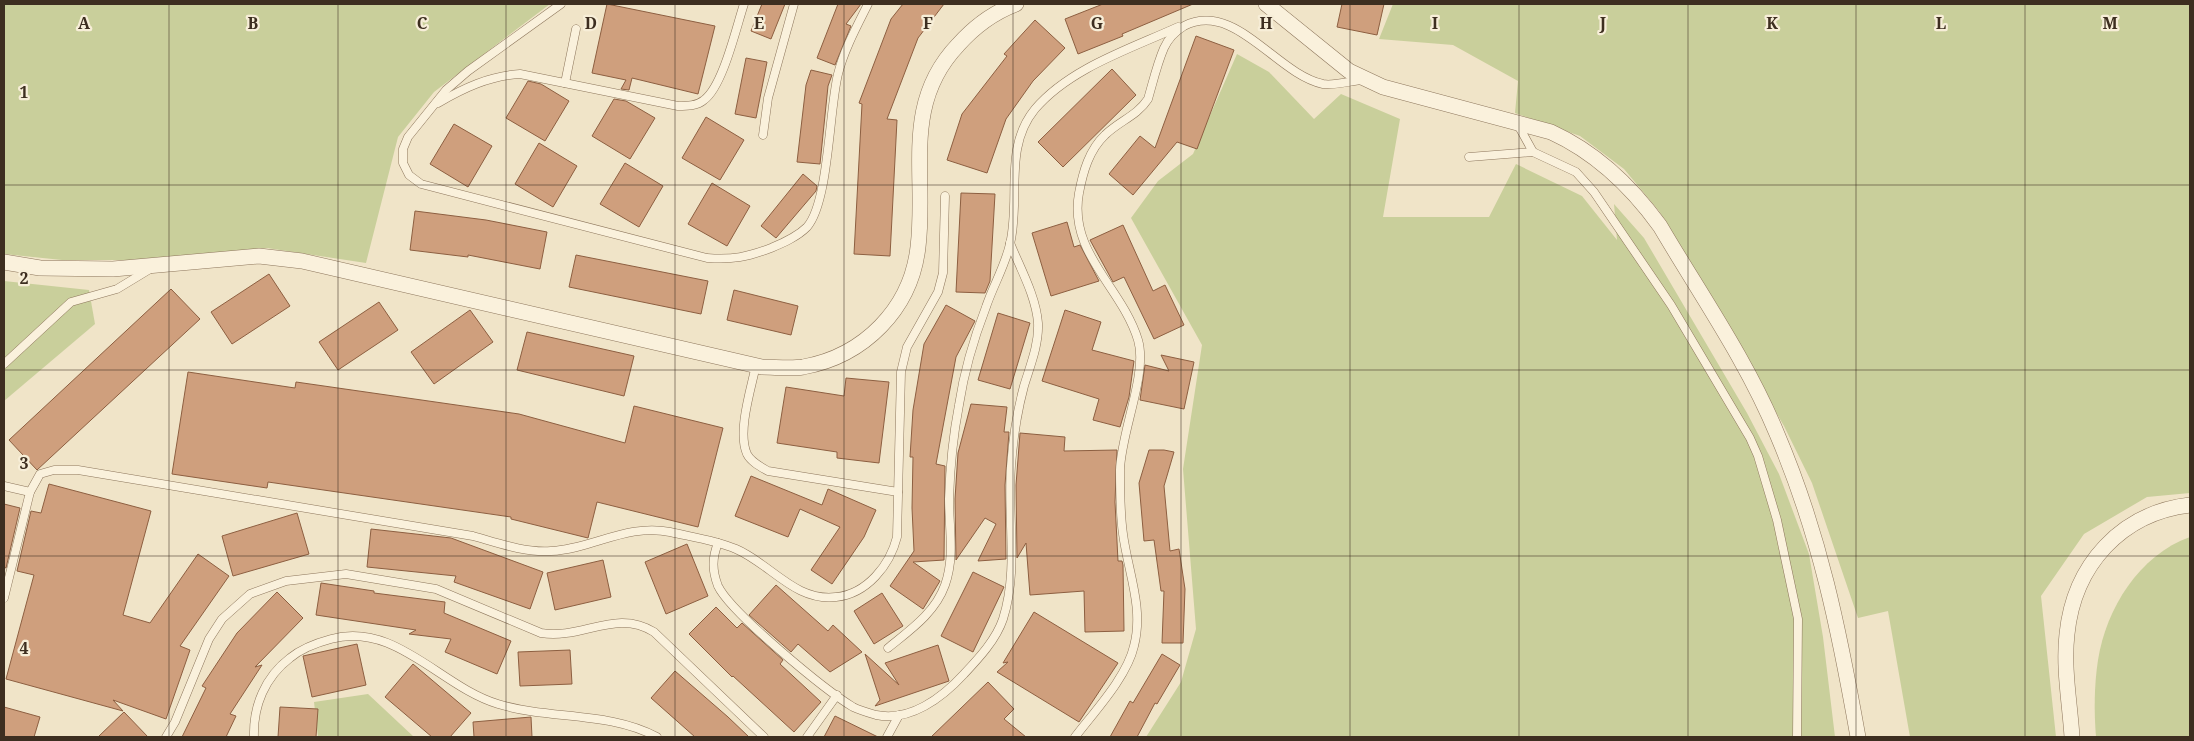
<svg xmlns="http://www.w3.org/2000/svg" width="2194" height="741" viewBox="0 0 2194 741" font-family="'Noto Serif',serif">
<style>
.green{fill:#c9cf9b}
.building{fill:#cf9f7d;stroke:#8d5f41}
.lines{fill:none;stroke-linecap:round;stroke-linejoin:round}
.lane-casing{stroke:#8d765c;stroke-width:9}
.street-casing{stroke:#8d765c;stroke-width:16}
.lane{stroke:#faf1dc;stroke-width:8}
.street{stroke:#faf1dc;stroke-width:15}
.grid{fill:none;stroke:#3d2e20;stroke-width:1;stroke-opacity:0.55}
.grid-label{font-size:16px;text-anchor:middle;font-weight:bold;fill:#3d2e20;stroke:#f7eed8;stroke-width:4.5;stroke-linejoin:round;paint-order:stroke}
</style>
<rect width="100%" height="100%" fill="#f0e4c8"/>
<g class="green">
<polygon points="4,4 550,4 434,92 398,137 366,263 267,248 165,260 62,260 4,254"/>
<polygon points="1393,4 2190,4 2190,493 2147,497 2084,534 2041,596 2056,737 1910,737 1888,611 1858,618 1812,483 1784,426 1659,211 1624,169 1580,136 1515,113 1518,81 1453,45 1379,39"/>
<polygon points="1237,54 1269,72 1314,119 1341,94 1400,119 1383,217 1489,217 1516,164 1582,196 1617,240 1614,204 1644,238 1747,413 1779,474 1809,554 1823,637 1835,737 1146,737 1181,682 1196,629 1183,469 1202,345 1131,218 1158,181 1193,154"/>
<polygon points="4,281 89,290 95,324 4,401"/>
<path d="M2190,537V737H2096C2094,712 2094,686 2098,660C2106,609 2139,555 2190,537Z"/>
<polygon points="368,694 414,737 318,737 314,702"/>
</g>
<g class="building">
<polygon points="607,4 715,26 698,94 632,78 629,90 621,89 626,80 592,73"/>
<polygon points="762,4 785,4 771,39 751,31"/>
<polygon points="838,4 861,4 846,24 851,26 835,65 817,58"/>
<polygon points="903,4 944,4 918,38 887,119 897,120 890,256 854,254 862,104 859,103 891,19"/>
<polygon points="1103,4 1193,4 1122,34 1123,36 1078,54 1065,19"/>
<polygon points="1342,4 1384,4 1377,35 1337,27"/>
<polygon points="1035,20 1065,48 1033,81 1006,119 987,173 947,160 962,114 1007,56 1004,54"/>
<polygon points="1196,36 1234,50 1197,149 1177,142 1133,195 1109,174 1140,136 1155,148"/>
<polygon points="746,58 767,62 756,118 735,114"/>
<polygon points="1112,69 1136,95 1063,167 1038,142"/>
<polygon points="811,70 832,75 828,86 820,164 797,162 806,85"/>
<polygon points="528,81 541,84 569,101 545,141 506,118"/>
<polygon points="614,99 626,101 655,118 630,159 592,136"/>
<polygon points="706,117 744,140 720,180 682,158"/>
<polygon points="454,124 492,146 468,187 430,164"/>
<polygon points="539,143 577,166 553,207 515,184"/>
<polygon points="625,163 663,186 639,227 600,204"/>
<polygon points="803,174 817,186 816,191 776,238 761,226"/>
<polygon points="712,183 750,206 727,246 688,224"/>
<polygon points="961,193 995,194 990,281 985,293 956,292"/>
<polygon points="415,211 486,220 547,232 540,269 468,255 468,257 410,250"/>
<polygon points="1067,222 1074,247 1080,245 1099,281 1051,296 1032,233"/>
<polygon points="1123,225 1153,291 1165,285 1184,325 1154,339 1124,277 1113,282 1090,240"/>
<polygon points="576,255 708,281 701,314 569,287"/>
<polygon points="269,274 290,306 232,344 211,312"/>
<polygon points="171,289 200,319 37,470 9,440"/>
<polygon points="734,290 798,306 791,335 727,320"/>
<polygon points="379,302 398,330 338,370 319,342"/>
<polygon points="946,305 975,321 956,357 936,464 945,466 944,560 913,562 940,581 923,609 890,586 914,551 912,508 913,457 910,457 913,410 924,344"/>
<polygon points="470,310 493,342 434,384 411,352"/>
<polygon points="1065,310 1101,322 1092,350 1134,361 1129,397 1120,427 1093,420 1099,399 1042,381"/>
<polygon points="998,313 1030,323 1010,389 978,380"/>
<polygon points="527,332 634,356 624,396 517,370"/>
<polygon points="1161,355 1194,362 1184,409 1140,400 1145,365 1169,371"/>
<polygon points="188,372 295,388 296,382 519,414 625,443 634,406 723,428 698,527 597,502 588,538 511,519 511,517 268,482 267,488 172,474"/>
<polygon points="846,378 889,382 879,463 837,458 837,452 777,443 786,387 844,396"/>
<polygon points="971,404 1007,407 1004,432 1009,432 1005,485 1006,559 978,561 996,524 985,518 956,560 955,499 958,453"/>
<polygon points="1020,433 1065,437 1064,451 1117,450 1115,502 1118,561 1122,561 1123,565 1124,631 1085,632 1084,591 1030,595 1026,543 1017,558 1016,485"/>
<polygon points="1149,450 1164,450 1174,452 1164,486 1170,551 1179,549 1185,589 1183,643 1162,643 1164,591 1161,591 1154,540 1144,541 1139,483"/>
<polygon points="751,476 822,505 828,489 876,510 864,537 832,584 811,570 840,527 800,509 788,537 735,516"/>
<polygon points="49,484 151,511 123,615 150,623 198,554 229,576 180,646 190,650 166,719 113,700 123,711 6,679 34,575 17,571 31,511 41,513"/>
<polygon points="4,504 20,508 6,568 4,567"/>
<polygon points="297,513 309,554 233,576 222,536"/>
<polygon points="371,529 451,538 543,572 530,609 454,582 456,576 367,567"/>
<polygon points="687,544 708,596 666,614 645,562"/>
<polygon points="603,560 611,597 555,610 547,573"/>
<polygon points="973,572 1004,587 973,652 941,636"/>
<polygon points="321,583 374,591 374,593 445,602 444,613 511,641 497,674 445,652 451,639 409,634 416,630 316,615"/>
<polygon points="776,585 828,631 833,625 862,652 830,672 798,644 791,652 749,615"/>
<polygon points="277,592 303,618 255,667 262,665 230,714 236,716 226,737 182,737 206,688 202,686 237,633"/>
<polygon points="882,593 903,626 874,644 854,611"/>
<polygon points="716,607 737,628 742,623 783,660 780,664 821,702 794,732 733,676 732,677 689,634"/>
<polygon points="1034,612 1118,663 1079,722 997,672 1008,662 1003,663"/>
<polygon points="357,644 366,685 312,697 303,656"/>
<polygon points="938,645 949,681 875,706 880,700 865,654 899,685 885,663"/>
<polygon points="570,650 572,684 520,686 518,652"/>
<polygon points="1162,654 1180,665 1157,704 1155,703 1137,737 1110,737 1130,701 1133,703"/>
<polygon points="413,664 471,713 450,737 432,737 385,697"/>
<polygon points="675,671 728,717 749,737 695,737 651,698"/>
<polygon points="988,682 1014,709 1004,719 1026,737 931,737"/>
<polygon points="4,707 40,717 34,737 4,737"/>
<polygon points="280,707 318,709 316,737 278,737"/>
<polygon points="124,712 148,737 98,737"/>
<polygon points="835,716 878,737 824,737"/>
<polygon points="531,717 532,737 474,737 473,722"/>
</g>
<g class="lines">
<defs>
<g id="lane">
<path d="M561,4L468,71L446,90L408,137L403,149V163L409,175L421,184L707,258C733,260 747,257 771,248C783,243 797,237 807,227C829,202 829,110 838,74C844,50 857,26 868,4"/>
<polyline points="565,83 576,29"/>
<path d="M438,103C464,88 489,76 520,74L678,106C687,106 697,106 704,100C723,86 736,28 744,4"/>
<polyline points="1517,123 1533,152 1576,172 1594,192 1671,305 1750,438 1758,456 1777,520 1798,619 1797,737"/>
<polyline points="763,135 768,98 794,4"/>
<polyline points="1469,157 1533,152"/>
<polyline points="4,364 71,302 117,289 150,269"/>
<path d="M756,365C751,389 737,432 747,454C751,462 761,467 768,471L898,492"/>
<polyline points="4,486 30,492 4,598"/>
<path d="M30,492L40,474L54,470H78L473,536C498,543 525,553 551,551C592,549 628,523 670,532C692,537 715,540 736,549C771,564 795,602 836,597C867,594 890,565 897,537L901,372L907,347L938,292L943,273L945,196"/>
<path d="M718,543C712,558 712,570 718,586C731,613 825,690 853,707C859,710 869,713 876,715C910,722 942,698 964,674C978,659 996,640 1003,619C1019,569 1007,517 1011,466C1013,439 1017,412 1024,386C1030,366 1039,345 1038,323C1036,296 1020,268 1010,243"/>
<path d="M888,648C910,630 935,613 945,585C955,557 949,528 949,499C950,468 953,436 959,405C964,372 974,338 986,307C993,286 1005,266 1010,244C1021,198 1003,148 1035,109C1070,68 1130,49 1178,27"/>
<path d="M166,737L175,722L209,639L222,619L250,594L286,581L346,574L436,589L541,633C582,640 616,608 654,632L764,737"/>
<path d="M254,737C253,706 265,677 290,658C302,648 316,643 331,639C395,621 441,687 498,704C550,720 608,711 657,737"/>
<polyline points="807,737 837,695"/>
<polyline points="887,737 899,715"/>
<path d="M1075,737C1094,712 1127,677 1134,646C1144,608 1128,572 1123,534C1120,513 1120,491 1120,470C1121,432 1148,373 1138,340C1122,287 1068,253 1079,193C1083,172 1089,150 1105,135C1119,121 1137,116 1148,99C1153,82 1157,64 1164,48C1168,39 1176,31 1184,26C1235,0 1276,74 1323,84C1334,86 1350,81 1361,80"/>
</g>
<g id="street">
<path d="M1266,4L1349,71L1383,87L1551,132C1597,153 1631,186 1660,226C1700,294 1747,361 1777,434C1820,535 1839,630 1858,737"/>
<path d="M4,262L40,268L113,269L259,256L302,261L762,367C775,367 790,369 803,367C864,356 911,309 918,247C927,174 901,105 958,45C975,26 992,13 1016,4"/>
<path d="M2072,737C2070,704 2063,668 2067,634C2074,565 2121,513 2190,505"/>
</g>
</defs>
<use href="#lane" class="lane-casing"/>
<use href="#street" class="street-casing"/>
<use href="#lane" class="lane"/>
<use href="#street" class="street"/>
</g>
<path class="grid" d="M169,4V737M338,4V737M506,4V737M675,4V737M844,4V737M1013,4V737M1181,4V737M1350,4V737M1519,4V737M1688,4V737M1856,4V737M2025,4V737M4,185H2190M4,370H2190M4,556H2190"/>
<g class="grid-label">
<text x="84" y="29">A</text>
<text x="253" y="29">B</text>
<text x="422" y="29">C</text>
<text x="591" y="29">D</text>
<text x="759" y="29">E</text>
<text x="928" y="29">F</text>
<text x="1097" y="29">G</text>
<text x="1266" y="29">H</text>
<text x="1435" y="29">I</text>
<text x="1603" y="29">J</text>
<text x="1772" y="29">K</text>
<text x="1941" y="29">L</text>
<text x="2110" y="29">M</text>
<text x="24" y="98">1</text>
<text x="24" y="284">2</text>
<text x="24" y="469">3</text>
<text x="24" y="654">4</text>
</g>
<rect width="2194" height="741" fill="none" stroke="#3d2e20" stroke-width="10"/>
</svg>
